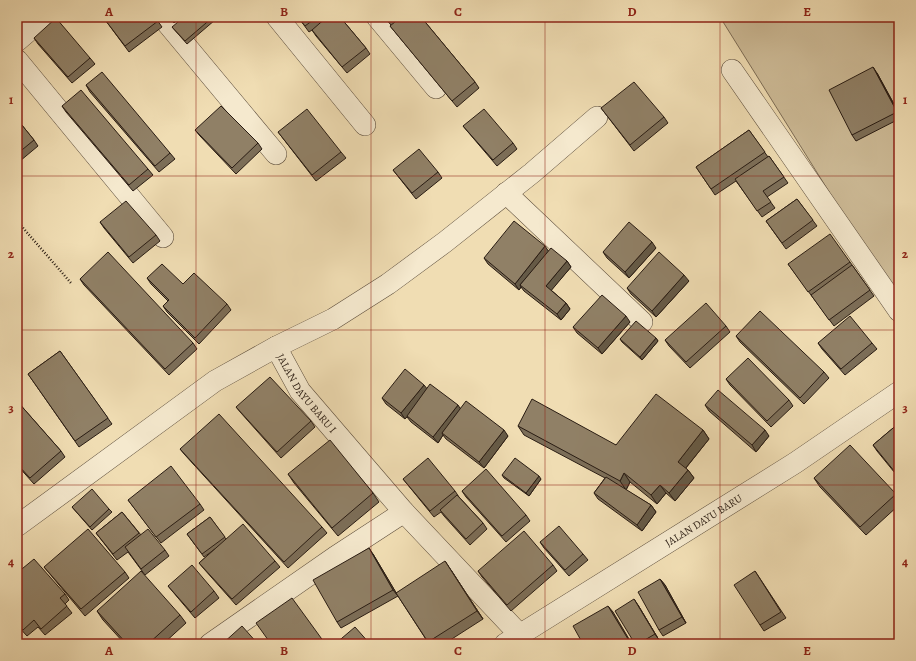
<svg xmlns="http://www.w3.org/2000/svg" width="916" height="661" viewBox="0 0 916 661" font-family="Alegreya,serif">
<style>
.green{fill:#cebc98;stroke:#7c6c56}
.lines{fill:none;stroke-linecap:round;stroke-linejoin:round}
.minor-casing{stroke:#5b4c3b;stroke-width:22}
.path{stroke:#291c13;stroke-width:2.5;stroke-dasharray:1 2;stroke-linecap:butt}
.minor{stroke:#f5e9ce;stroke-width:21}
.wall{fill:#7c6e58;stroke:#291c13}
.shaded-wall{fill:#655a47;stroke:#291c13}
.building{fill:#908066;stroke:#291c13}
.grid{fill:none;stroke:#8f2418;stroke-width:1;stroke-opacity:0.55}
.labels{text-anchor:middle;stroke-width:3;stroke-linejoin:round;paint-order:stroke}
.street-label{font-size:11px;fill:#291c13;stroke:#f5e9ce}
.neatline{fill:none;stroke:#8f2418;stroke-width:1.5}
.grid-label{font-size:13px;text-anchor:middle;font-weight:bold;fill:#8f2418}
</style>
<rect width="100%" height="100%" fill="#f0ddb3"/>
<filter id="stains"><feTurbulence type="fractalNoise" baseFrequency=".005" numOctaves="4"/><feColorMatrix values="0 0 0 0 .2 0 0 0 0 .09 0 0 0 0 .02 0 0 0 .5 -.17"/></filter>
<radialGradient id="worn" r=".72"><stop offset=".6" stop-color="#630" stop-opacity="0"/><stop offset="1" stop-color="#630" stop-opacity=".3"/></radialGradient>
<polygon class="green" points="720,17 899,17 899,304"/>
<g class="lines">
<defs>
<g id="minor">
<polyline points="162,17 276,154"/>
<polyline points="277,17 365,125"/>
<polyline points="377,17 436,88"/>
<polyline points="17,41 45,17"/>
<polyline points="17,60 163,237"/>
<polyline points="732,70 899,311"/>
<polyline points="506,193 642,322"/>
<polyline points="276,347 333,319 388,284 445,242 532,173 597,117"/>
<path id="s1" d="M17,526L215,381L276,347L300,391L404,512L520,635"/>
<polyline points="210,644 335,557 404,512"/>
<path id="s2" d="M505,644L795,463L899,392"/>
</g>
</defs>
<use href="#minor" class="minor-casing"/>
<polyline class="path" points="17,221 71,283"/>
<use href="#minor" class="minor"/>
</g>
<g class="wall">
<polygon points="17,17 26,17 17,25"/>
<polygon points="103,17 155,17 162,27 129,52"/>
<polygon points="169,17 180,17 174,23"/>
<polygon points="213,17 215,20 187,44 172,27"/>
<polygon points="298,17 340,17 366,48 370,54 347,73 316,36 312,30 309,32"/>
<polygon points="384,17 421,17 475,82 479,88 457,107 395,32 390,26 391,25"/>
<polygon points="34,38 90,58 95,64 72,83 38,44"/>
<polygon points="877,73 899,113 899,119 856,141 852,135"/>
<polygon points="86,85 170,153 175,159 159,172 90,92"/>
<polygon points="62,106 148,169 153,175 133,191 66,112"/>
<polygon points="601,108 664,117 668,123 634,151"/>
<polygon points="17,119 34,140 38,146 20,161 17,158"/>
<polygon points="463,126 513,143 517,149 497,166 468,132"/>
<polygon points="195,130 258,143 262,149 236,174 200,136"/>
<polygon points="749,130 768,157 769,156 788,183 767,197 775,208 762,217 736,181 715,195 696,167"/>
<polygon points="278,132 341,152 346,158 316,181"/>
<polygon points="17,166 21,172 17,176"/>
<polygon points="393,170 438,172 442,178 416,199"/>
<polygon points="797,199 817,226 786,249 766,221"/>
<polygon points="100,222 156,235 160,241 133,263 104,228"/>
<polygon points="656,248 629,278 607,258 603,252"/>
<polygon points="549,251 567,261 571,267 551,290 566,303 570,309 561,320 524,291 521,287 519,290 488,264 484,258"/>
<polygon points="850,262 874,296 834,326 788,264"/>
<polygon points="147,278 183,284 227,304 231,310 199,344 167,312 163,306 168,301 151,284"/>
<polygon points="80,279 193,343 197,349 169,375 84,285"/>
<polygon points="689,281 656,317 631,294 627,288"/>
<polygon points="630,322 602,354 577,333 573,327"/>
<polygon points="726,326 730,332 690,368 669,346 665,340"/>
<polygon points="736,336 824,372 829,378 804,404 740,342"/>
<polygon points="656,338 658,341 642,360 622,342 620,339"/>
<polygon points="818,343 872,343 877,349 845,375 822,349"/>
<polygon points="60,351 112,424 79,447 28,374"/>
<polygon points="726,379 789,400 793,406 771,427 730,385"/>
<polygon points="427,389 460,408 508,436 484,468 446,439 443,435 438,443 411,422 407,417 405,419 386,404 382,398"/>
<polygon points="17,401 61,451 65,457 34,484 17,465"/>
<polygon points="705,405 769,436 756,452 709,411"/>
<polygon points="236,407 311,421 315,427 281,458 241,413"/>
<polygon points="899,423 899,478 877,451 873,445"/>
<polygon points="518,426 616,445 703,430 709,439 686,468 688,470 694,478 675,501 666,493 657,504 630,482 626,490 651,505 656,512 642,531 598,499 594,493 605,478 524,435"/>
<polygon points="180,449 322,527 327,533 288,568 185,455"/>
<polygon points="288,474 373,493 379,502 338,536 294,483"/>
<polygon points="502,475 541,479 529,496 504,478"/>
<polygon points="814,478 896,494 899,498 899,505 866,535 820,487"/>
<polygon points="403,479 455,491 459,497 483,523 487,529 470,545 444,516 441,512 434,517"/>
<polygon points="462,491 526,515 530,521 506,542 466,497"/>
<polygon points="128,500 200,504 204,510 161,543"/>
<polygon points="72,507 109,509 112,512 92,530"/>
<polygon points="122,512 141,535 165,550 169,556 145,575 128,552 117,560 96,533"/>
<polygon points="210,517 226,539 275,561 280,567 236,605 204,569 199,563 215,549 204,557 187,534"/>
<polygon points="540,542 583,554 588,560 569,576 544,548"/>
<polygon points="373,554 398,596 341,628 337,622"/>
<polygon points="553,565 557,571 511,611 482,577 478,571"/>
<polygon points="44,567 125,572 129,578 85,616 49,573"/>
<polygon points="451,570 483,619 444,644 429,644 396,593"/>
<polygon points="755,571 786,618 764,631 760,625"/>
<polygon points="17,573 65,594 69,600 65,604 72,613 45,635 38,627 27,636 17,625"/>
<polygon points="660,579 665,585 686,623 663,636 659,630"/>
<polygon points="168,586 214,591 219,598 195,618 173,592"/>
<polygon points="638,605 659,640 652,644 635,644"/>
<polygon points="97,611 180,615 186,623 163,644 125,644 103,620"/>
</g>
<g class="shaded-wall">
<polygon points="873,67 877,73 899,114 897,112"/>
<polygon points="652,242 656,248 629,278 625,272"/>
<polygon points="545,246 549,252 520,285 521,287 519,290 515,284"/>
<polygon points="567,261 571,267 550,292 546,286"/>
<polygon points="684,275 689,281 656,317 652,311"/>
<polygon points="566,303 570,309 561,320 557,314"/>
<polygon points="626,316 630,322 602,354 598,348"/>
<polygon points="656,338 658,341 642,360 640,357"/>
<polygon points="424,385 429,391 405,419 401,413"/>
<polygon points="458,405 462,411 442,433 443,435 438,443 433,437"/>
<polygon points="504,430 508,436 484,468 479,462"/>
<polygon points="703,430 709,439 684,470 678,462"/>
<polygon points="765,430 769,436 756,452 752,445"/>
<polygon points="688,470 694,478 675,501 669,493"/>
<polygon points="624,473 630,482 626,490 620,481"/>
<polygon points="539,476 541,479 529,496 526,493"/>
<polygon points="660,485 666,493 657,504 651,495"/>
<polygon points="651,505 656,512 642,531 637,525"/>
<polygon points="369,548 373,554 398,596 393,590"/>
<polygon points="445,561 451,570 483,619 477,611"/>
<polygon points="660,579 665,585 686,623 682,617"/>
<polygon points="634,599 638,605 659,640 655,634"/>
<polygon points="608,606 613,612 632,644 631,644"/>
</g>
<g class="building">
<polygon points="103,17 155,17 158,21 125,46"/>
<polygon points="184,17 213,17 185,41 172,27"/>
<polygon points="298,17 317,17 305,26"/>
<polygon points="327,17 340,17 366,48 342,67 312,30"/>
<polygon points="401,17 421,17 475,82 452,101 390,26"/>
<polygon points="56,18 90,58 68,77 34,38"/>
<polygon points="873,67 897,112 852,135 829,90"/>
<polygon points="102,72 170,153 155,166 86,85"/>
<polygon points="634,82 664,117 630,145 601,108"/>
<polygon points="81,90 148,169 129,185 62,106"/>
<polygon points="221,106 258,143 232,168 195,130"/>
<polygon points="307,109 341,152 312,175 278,132"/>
<polygon points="484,109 513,143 493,160 463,126"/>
<polygon points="17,119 34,140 17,154"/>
<polygon points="749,130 765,152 711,189 696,167"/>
<polygon points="419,149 438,172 412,193 393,170"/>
<polygon points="769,156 784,177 763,191 771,202 757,211 735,179"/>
<polygon points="797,199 813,220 782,243 766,221"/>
<polygon points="126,201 156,235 129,257 100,222"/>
<polygon points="514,221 545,246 515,284 484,258"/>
<polygon points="629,222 652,242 625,272 603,252"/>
<polygon points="830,234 850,262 808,292 788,264"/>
<polygon points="551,248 567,261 546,286 566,303 557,314 520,285"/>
<polygon points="108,252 193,343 165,369 80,279"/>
<polygon points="659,252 684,275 652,311 627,288"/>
<polygon points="162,264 183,284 194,273 227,304 195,338 163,306 169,300 147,278"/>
<polygon points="852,265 870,290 829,320 811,295"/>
<polygon points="602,295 626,316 598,348 573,327"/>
<polygon points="706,303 726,326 686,362 665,340"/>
<polygon points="760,311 824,372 800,398 736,336"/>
<polygon points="850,316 872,343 841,369 818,343"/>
<polygon points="636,321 656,338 640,357 620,339"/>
<polygon points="60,351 108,418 75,441 28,374"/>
<polygon points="748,358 789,400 767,421 726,379"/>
<polygon points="405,369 424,385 401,413 382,398"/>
<polygon points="270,377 311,421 277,452 236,407"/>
<polygon points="430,384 458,405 433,437 407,416"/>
<polygon points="718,390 765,430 752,445 705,405"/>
<polygon points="656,394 703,430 678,462 688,470 669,493 660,485 651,495 624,473 620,481 518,426 532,399 616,445"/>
<polygon points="17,401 61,451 30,478 17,464"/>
<polygon points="466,401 504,430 479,462 442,433"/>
<polygon points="219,414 322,527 284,562 180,449"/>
<polygon points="899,423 899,477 873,445"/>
<polygon points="330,440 373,493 332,528 288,474"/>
<polygon points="850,445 896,494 860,527 814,478"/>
<polygon points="428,458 455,491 430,511 403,479"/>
<polygon points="515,458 539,476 526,493 502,475"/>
<polygon points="171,466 200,504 156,537 128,500"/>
<polygon points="486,469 526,515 502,536 462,491"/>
<polygon points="606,477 651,505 637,525 594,493"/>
<polygon points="92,489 109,509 90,527 72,507"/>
<polygon points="457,495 483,523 466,539 440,510"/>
<polygon points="122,512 139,533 113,554 96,533"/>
<polygon points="210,517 225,537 202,554 187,534"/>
<polygon points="243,524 275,561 232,599 199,563"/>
<polygon points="559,526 583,554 565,570 540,542"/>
<polygon points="88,529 125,572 81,609 44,567"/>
<polygon points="148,529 165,550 141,569 125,547"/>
<polygon points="524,531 553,565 507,605 478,571"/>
<polygon points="369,548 393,590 337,622 313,580"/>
<polygon points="34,559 65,594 60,598 67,606 41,629 34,620 23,630 17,624 17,573"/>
<polygon points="445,561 477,611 428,642 396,593"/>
<polygon points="192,565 214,591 191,612 168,586"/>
<polygon points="141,571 180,615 148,644 127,644 97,611"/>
<polygon points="755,571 781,612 760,625 734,585"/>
<polygon points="660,579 682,617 659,630 638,592"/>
<polygon points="292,598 324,642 322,644 271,644 256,623"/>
<polygon points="634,599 655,634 638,644 635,644 615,611"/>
<polygon points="608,606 631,644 583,644 573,626"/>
<polygon points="242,626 258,644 222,644"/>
<polygon points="355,627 370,644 335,644"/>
<polygon points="27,640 30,644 22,644"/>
<polygon points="572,641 574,644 567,644"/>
</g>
<path class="grid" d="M196,17V644M371,17V644M545,17V644M720,17V644M17,176H899M17,330H899M17,485H899"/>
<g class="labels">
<g class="street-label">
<text dy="4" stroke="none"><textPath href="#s1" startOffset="371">JALAN DAYU BARU I</textPath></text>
<text dy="4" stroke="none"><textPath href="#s2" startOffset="234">JALAN DAYU BARU</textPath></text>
</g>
</g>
<rect width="916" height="661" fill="none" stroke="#f0ddb3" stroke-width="44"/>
<rect x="22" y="22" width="872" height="617" class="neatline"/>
<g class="grid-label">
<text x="109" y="16">A</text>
<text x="284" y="16">B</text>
<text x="458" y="16">C</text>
<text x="632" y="16">D</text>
<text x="807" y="16">E</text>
<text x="11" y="104">1</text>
<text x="905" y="104">1</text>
<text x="11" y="258">2</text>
<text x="905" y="258">2</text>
<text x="11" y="412">3</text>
<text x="905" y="412">3</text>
<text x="11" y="566">4</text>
<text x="905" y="566">4</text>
<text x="109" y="655">A</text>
<text x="284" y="655">B</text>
<text x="458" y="655">C</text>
<text x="632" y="655">D</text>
<text x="807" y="655">E</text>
</g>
<rect width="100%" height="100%" filter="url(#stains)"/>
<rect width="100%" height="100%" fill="url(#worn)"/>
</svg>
